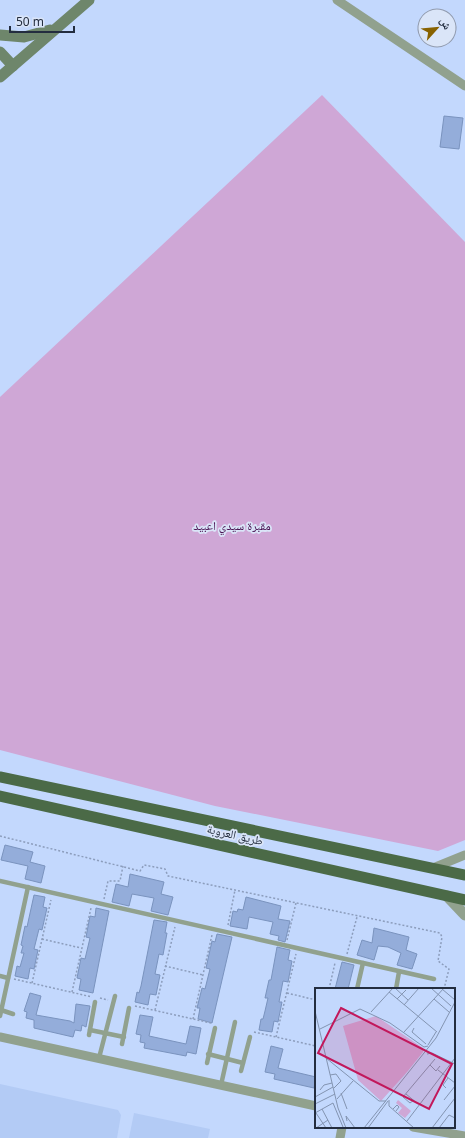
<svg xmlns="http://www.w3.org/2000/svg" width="465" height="1138" viewBox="0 0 465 1138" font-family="'Noto Sans','Noto Naskh Arabic',sans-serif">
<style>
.built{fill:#b3cbf5}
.green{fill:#cfa7d6}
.building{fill:#94adda;stroke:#7a93be}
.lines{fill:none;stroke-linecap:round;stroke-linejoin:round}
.path{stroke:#8c9dbc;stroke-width:1.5;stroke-dasharray:2 2;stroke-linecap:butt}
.service{stroke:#91a18e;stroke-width:4.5}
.minor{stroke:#91a18e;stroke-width:9}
.tertiary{stroke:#91a18e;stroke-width:11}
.secondary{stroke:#6e866b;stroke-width:11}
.trunk{stroke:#4b6a47;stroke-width:11}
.labels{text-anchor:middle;stroke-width:3.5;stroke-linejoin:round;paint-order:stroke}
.park-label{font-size:12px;fill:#491252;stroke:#dae5f8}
.street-label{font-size:12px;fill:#232d3f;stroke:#dae5f8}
.inset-road{fill:none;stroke:#8394b1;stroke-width:1}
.view{fill:#c2185b;fill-opacity:0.15;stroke:#c2185b;stroke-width:2}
.inset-edge{fill:none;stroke:#232d3f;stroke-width:2}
</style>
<rect width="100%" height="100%" fill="#c3d8fd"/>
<g class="built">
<polygon points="0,1084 118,1110 121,1115 117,1138 0,1138"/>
<polygon points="134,1113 210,1129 208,1138 129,1138"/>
</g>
<polygon class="green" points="322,95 465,242 465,840 438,851 215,806 0,750 0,397"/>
<g class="building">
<polygon points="444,116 463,118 459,149 440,147"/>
<polygon points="5,845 33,852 30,862 45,866 41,883 25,879 28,866 1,860"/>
<polygon points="130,874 164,882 161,894 173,897 168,915 151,911 154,898 132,894 129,906 112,902 116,884 128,887"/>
<polygon points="34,895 45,897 43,907 47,908 42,930 39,929 34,949 38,950 34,969 30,968 28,979 15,976 17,966 20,967 24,953 21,953 23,946 21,945 25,926 27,927"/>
<polygon points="246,897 281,906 278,919 290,921 285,942 278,940 279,936 270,934 273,922 249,917 247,929 230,926 233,911 237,912 238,909 243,910"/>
<polygon points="96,908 109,911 93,993 79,990 81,979 77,978 81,958 85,959 90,938 86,937 90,916 95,917"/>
<polygon points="154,920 167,922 165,933 167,933 163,955 159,954 155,974 160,975 156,995 150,994 148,1005 135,1002 137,992 139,993 141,986"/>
<polygon points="374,928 409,937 406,950 417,954 412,969 397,965 401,953 388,947 378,946 374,960 357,955 362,940 372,943"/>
<polygon points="217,934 232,937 212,1023 198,1019 200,1008 197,1008 202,988 205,989 210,969 206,968 212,941 215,942"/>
<polygon points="277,947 290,950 288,960 292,961 288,982 283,981 279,1002 282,1002 278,1022 274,1021 272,1032 259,1030 261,1019 263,1019 265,1011 268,998 265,998 269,980 271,980"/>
<polygon points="342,962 354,965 348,989 335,989"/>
<polygon points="30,993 41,996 36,1015 70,1021 74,1023 76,1004 90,1006 86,1027 82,1025 81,1031 75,1030 73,1037 34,1028 34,1020 26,1018 27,1012 24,1011"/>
<polygon points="140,1015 153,1017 149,1036 186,1044 190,1026 201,1028 196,1054 187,1052 186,1056 144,1048 145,1043 140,1042 141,1035 136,1034"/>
<polygon points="271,1046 283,1049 278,1068 316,1077 314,1088 274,1079 275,1074 265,1072"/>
</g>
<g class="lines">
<g class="path">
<polyline points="0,836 140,871 144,865 165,869 168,876 440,933 442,937 438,961 449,969 444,989"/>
<polyline points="104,899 108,881 120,881 123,866"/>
<polyline points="228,925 235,890"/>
<polyline points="42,939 81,948"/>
<polyline points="287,940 296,903"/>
<polyline points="347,954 357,917"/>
<polyline points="165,966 203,975"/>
<polyline points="14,979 92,997"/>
<polyline points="32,983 51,900"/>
<polyline points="329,989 335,963"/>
<polyline points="72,992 91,908"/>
<polyline points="287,993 316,1000"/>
<polyline points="100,998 108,1000"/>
<polyline points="135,1006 211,1023"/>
<polyline points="155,1010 175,927"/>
<polyline points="193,1019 212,935"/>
<polyline points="254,1032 316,1046"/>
<polyline points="276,1037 296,954"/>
</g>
<g class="service">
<polyline points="0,881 434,979"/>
<polyline points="0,976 8,978"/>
<polyline points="357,989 363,963"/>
<polyline points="396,989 399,972"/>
<polyline points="1,1010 13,1014"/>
<polyline points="0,1016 28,887"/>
<polyline points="90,1030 124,1037"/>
<polyline points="89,1035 95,1002"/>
<polyline points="122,1044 129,1008"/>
<polyline points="208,1054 243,1063"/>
<polyline points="99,1058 115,996"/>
<polyline points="207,1063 215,1028"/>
<polyline points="241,1071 250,1037"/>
<polyline points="221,1085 235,1022"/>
</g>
<g class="minor">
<polyline points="337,0 465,86"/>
<polyline points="433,868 465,855"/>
<polyline points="0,1037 316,1106"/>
<polyline points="413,1127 465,1136"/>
<polyline points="340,1138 342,1127"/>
</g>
<polyline class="tertiary" points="447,896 465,915"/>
<g class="secondary">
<polyline points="0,35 24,37 50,30"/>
<polyline points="0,52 13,66"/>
<polyline points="0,77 89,0"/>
</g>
<g class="trunk">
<polyline points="0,777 465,875"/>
<polyline points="0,796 465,900"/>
</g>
</g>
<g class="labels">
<g class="park-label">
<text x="232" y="530">مقبرة سيدي اعبيد</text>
</g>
<g class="street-label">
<text transform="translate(235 835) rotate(13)" y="4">طريق العروبة</text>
</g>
</g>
<g transform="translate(315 988)">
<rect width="140" height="140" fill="#c3d8fd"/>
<path d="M61,28L108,60V64L92,84L66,113L43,92L28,38ZM83,112L96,123L90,130L83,125L87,120L81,115Z" fill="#cfa7d6"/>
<path class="inset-road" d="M80,0L93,12M116,0L136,18M127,1L140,12M74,4L122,44M82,11L91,2M119,11L134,24M89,17L104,0M0,23L23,120L31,140M56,24L78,0M99,40L97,44L111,56M5,41L45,21L75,35L109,59L113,58M89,44L129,0M113,57L121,44M112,66L117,65L140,76M11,70L64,113H71M115,77L121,83L125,78M123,82L140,95M15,87L21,86L26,93L19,100M131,100L128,97L133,90M5,102L9,97L17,95M26,105L32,121M91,106L103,116M0,109L18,99M22,111L38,93M74,112V118L99,140M99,112L95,115L88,109L120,71M129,112L140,98M18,115L28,139M0,116L20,106M7,121L17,140M78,121L82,117L84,119L81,123M0,125L18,115M1,125L11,140M32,133L31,128L40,140M92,133L140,70M1,140L13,132M49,140L121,50L140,14M53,140L73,113M117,140L140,110M124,140L134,127L140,130"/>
<path class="view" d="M26,20L137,76L114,121L3,65Z"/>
<rect width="140" height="140" class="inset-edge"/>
</g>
<g transform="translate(437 28) rotate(63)"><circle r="19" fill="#dae5f8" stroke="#919bae"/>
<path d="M0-3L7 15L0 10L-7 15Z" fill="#886200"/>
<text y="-6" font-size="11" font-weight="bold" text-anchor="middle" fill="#232d3f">ش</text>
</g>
<path d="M10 26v6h64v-6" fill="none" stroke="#232d3f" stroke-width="2"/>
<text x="16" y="26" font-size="12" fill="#232d3f" stroke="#dae5f8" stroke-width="3" paint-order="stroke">50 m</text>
</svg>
